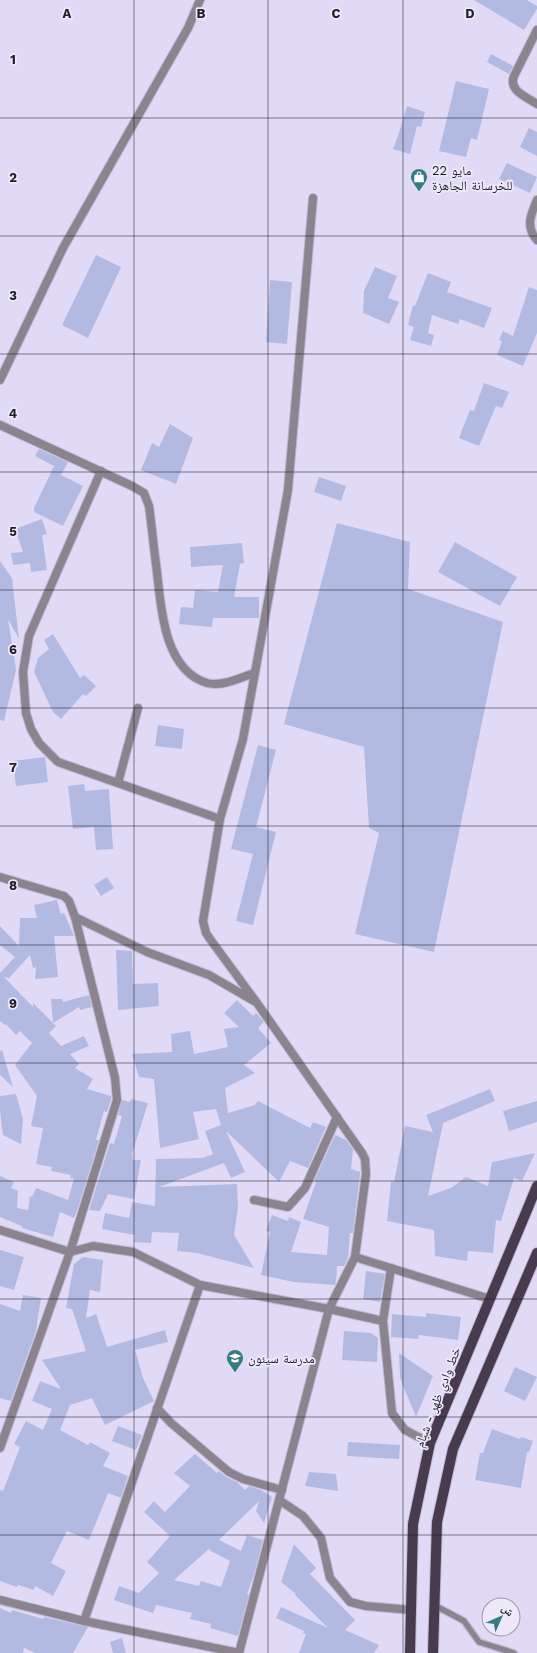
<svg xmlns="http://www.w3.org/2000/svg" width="537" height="1653" viewBox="0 0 537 1653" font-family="'Work Sans','Noto Naskh Arabic',sans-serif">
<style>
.building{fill:#b3bae2;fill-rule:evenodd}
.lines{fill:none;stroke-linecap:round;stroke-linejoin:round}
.lane-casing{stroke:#beb8d2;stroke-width:8}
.street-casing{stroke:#beb8d2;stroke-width:10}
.primary-casing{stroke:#beb8d2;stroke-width:12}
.lane{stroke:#8b848e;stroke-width:5.5}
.street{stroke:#8b848e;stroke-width:8}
.primary{stroke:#483b4d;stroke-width:10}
.grid{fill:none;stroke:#201e28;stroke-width:1;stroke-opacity:0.55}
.labels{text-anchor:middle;stroke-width:3.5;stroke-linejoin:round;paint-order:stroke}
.poi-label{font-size:13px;fill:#201e28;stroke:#ede9fb;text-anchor:start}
.street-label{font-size:13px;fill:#201e28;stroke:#ede9fb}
.grid-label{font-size:13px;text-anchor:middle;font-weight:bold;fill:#201e28;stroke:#ede9fb;stroke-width:3.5;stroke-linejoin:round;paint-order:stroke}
</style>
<rect width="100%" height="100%" fill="#e1daf7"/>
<g class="building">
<polygon points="474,0 527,0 537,6 537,9 524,30"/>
<polygon points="491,54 513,66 509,74 487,62"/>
<polygon points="456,81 489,89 477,140 471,138 466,157 439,151"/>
<polygon points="407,106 425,112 421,127 417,126 410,154 393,149 399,133"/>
<polygon points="529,128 537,132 537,156 520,147"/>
<polygon points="507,163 537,177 530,193 499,179"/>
<polygon points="96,255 121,267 88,338 62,325"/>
<polygon points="375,267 397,276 388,298 399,302 389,324 363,313 364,291"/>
<polygon points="428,273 451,282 447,292 492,308 484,328 460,319 458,324 432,315 428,333 434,335 431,346 410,340 414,327 408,325 413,305 415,306"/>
<polygon points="270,280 292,282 287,344 266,342"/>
<polygon points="529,287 537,290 537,333 523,366 497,355 502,341 499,340 503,331 513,336"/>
<polygon points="484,383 509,392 502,408 496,406 479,446 459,438 470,410 474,411"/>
<polygon points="170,424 193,438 176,484 141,470 152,443 159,447"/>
<polygon points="39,449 68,462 61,475 83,486 63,526 34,512 34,508 54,466 35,456"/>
<polygon points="319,477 346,486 341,501 314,492"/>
<polygon points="42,519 47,534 42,535 47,570 31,572 30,563 13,565 11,553 23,552 15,529"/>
<polygon points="337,523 410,542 408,589 503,622 434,952 355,934 379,833 369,828 364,747 284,724"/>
<polygon points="455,542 517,577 500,606 438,572"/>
<polygon points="242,543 244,563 240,564 234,597 259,597 259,618 213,618 212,627 179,624 181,607 193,608 195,590 218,592 223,565 191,567 190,547"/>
<polygon points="0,561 12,578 19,639 8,619 12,644 10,648 13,648 16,670 4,721 0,720"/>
<polygon points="53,634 80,678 84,675 96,686 86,696 83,694 61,719 53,712 34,672 38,658 49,649 44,640"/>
<polygon points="158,725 184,729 182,749 155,746"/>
<polygon points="258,745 276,750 256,827 276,832 253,925 236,921 253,854 231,849"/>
<polygon points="45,757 48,782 16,786 13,761"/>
<polygon points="84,784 85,791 109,789 113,849 96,850 94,827 73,829 68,786"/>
<polygon points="107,877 114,888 101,896 94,885"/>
<polygon points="57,900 61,914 64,913 74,936 54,936 58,977 35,979 36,967 33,968 30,955 9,978 4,977 33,1007 33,1003 56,1026 49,1033 61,1046 84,1036 89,1046 70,1054 79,1064 75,1068 93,1079 87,1089 111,1096 111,1099 107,1112 104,1111 96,1140 99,1140 78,1208 74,1218 60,1212 53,1237 22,1228 22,1226 0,1217 0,1176 14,1182 11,1188 18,1191 17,1208 28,1210 30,1196 32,1197 36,1188 68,1200 74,1179 70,1178 71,1175 51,1171 52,1167 36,1164 43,1128 31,1126 37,1096 15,1065 32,1043 20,1031 16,1035 6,1024 5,1025 0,1021 0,973 15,957 0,945 0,926 19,946 20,918 37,918 34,905"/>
<polygon points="116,950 132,951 133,984 158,983 159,1006 118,1010"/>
<polygon points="89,995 92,1007 80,1010 79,1007 53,1023 51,999 62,999 63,1002"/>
<polygon points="237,1000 253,1016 256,1013 261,1018 264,1022 258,1028 271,1043 244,1065 255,1073 225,1088 228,1113 255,1105 258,1101 310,1128 313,1122 326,1127 308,1168 290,1161 279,1182 226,1131 245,1172 231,1178 224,1163 159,1187 237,1184 238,1208 234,1235 254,1268 197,1253 177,1251 179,1233 152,1232 151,1243 134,1242 135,1235 102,1229 105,1213 129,1218 132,1202 155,1206 156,1159 203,1158 213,1154 205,1131 221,1125 216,1109 193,1112 199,1139 160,1148 154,1079 139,1077 132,1054 172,1052 171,1034 190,1031 194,1054 228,1047 224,1029 239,1027 224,1013"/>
<polygon points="2,1050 13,1087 0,1075 0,1051"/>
<polygon points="490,1089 495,1101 443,1123 428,1196 451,1188 466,1177 488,1186 492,1162 535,1153 522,1181 514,1178 501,1221 496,1220 493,1253 468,1251 467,1261 435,1256 434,1230 387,1221 391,1181 394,1182 405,1126 433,1132 426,1115"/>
<polygon points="16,1094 23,1119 21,1144 3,1135 0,1111 0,1096"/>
<polygon points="131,1099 148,1103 132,1154 133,1160 141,1160 134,1199 108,1194 100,1211 89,1210 110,1143 114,1144 122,1116 118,1115 122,1100 130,1102"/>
<polygon points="537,1101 537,1122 509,1131 503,1111"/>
<polygon points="335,1135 346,1140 353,1149 351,1169 360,1172 360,1174 353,1233 350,1233 348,1258 344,1266 337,1266 336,1282 335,1285 294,1282 261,1275 270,1232 266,1231 272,1215 288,1221 289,1217 301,1222 291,1252 327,1255 329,1227 303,1219 316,1182 314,1181"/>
<polygon points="0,1250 24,1257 14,1290 0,1286"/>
<polygon points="83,1257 103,1260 100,1292 90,1290 86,1318 96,1314 107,1347 165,1330 168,1342 135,1350 143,1378 154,1401 105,1425 92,1398 70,1405 60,1430 88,1445 90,1442 110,1453 103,1466 128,1476 121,1498 108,1493 89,1540 67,1531 51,1563 66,1571 53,1596 35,1586 34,1590 18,1585 17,1587 0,1581 0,1490 3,1491 20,1447 14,1444 26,1421 43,1430 52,1409 32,1401 40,1381 61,1389 42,1360 86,1351 72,1309 66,1308 74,1264"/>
<polygon points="366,1271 385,1274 380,1302 363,1299"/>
<polygon points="23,1295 41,1298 36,1331 11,1401 0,1398 0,1304 20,1311"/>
<polygon points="426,1313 461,1317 458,1340 419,1335 418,1339 391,1337 392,1314 426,1317"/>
<polygon points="344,1331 371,1333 378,1338 377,1362 342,1360"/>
<polygon points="399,1353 433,1376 416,1417 400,1378"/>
<polygon points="515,1367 537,1377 525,1401 504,1391"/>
<polygon points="118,1426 142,1435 136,1450 112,1441"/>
<polygon points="492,1429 520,1439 521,1437 533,1441 529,1452 527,1452 521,1488 475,1480 480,1453 483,1453"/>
<polygon points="348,1442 400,1445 399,1459 347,1456"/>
<path d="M195,1454L217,1473L219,1471L226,1477L237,1482L245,1490L249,1486L261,1490L272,1497L264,1523L256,1511L259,1501L219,1540L241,1551L247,1535L263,1540L254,1575L247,1594L249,1595L238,1636L210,1628L211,1624L190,1619L192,1613L156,1605L153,1613L114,1600L119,1586L139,1593L159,1573L147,1562L170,1536L144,1512L154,1501L165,1512L190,1486L174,1473ZM210,1548L209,1550L230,1561L221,1587L201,1581L199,1586L174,1580Z"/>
<polygon points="309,1472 336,1474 338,1491 305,1486"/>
<polygon points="294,1544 316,1568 310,1574 355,1620 345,1630 379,1645 374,1653 299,1653 306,1634 303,1633 304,1631 276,1618 281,1607 328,1628 295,1595 296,1594 281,1582"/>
<polygon points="0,1608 11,1613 12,1610 43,1619 44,1617 88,1627 73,1653 35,1653 24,1648 23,1653 0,1653"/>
<polygon points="122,1638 126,1653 113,1653 110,1642"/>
</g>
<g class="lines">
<defs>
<polyline id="lane" points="434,1605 464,1621 479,1642 514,1653"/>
<g id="street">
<path d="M537,30L514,76C508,91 527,97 537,104"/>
<path d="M537,200C531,214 525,227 537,240"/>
<polyline points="0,380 63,248 188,28 200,0"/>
<path d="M0,425L132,486L144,493L149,506C152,528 154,550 157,572C161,608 164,670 207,683C222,687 240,678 254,673"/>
<polyline points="101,471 29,636 23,672 26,713 31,729 39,743 58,762 220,819"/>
<polyline points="118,783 138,708"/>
<polyline points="0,877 64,896 69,901 75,917"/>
<polyline points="254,1200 288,1207 305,1188 337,1117"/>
<polyline points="0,1230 70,1252 93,1246 133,1252 200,1285 329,1309 383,1321"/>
<polyline points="355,1257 490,1299"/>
<polyline points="391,1268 383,1321 392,1413 405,1430 430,1443"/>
<polyline points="157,1408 171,1423 229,1472 243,1479 282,1490"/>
<polyline points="0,1448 70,1252 117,1100 115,1078 75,917 147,952 209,975 254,1001"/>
<polyline points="279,1500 303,1516 321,1538 330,1578 350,1602 366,1606 411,1610"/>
<polyline points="0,1600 84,1621 239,1653"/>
<polyline points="84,1621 200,1285"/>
<polyline points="239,1653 329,1309 355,1257 366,1174 365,1159 362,1153 257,1003 210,939 206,933 203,921 220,819 243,739 288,490 313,198"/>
</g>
<g id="primary">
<polyline points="410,1653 413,1524 430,1443 537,1186"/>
<polyline points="433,1653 437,1522 453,1449 537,1253"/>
</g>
</defs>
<use href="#lane" class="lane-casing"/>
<use href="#street" class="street-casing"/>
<use href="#primary" class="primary-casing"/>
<use href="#lane" class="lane"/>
<use href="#street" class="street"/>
<use href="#primary" class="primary"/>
</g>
<path class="grid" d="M134,0V1653M268,0V1653M403,0V1653M0,118H537M0,236H537M0,354H537M0,472H537M0,590H537M0,708H537M0,826H537M0,945H537M0,1063H537M0,1181H537M0,1299H537M0,1417H537M0,1535H537"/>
<defs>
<symbol id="shop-pin" viewBox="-11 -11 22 30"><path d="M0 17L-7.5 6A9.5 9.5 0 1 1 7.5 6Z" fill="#337d7e" stroke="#ede9fb"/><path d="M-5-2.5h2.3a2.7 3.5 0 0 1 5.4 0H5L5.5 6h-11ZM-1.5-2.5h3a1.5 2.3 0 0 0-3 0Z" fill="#fff"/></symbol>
<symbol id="school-pin" viewBox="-11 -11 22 30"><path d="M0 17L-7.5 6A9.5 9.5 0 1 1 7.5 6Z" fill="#337d7e" stroke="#ede9fb"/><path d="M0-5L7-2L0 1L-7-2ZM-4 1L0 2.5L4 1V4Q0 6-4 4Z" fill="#fff"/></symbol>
</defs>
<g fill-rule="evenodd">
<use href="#shop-pin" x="409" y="167" width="20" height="27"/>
<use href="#school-pin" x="225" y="1348" width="20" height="27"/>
</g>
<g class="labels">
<g class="poi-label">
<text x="432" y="175">22 مايو<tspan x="432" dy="15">للخرسانة الجاهزة</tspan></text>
<text x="248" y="1363">مدرسة سيئون</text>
</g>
<g class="street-label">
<text transform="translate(437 1397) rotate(-69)" y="5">خط وادي ظهر - شبام</text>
</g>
</g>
<g class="grid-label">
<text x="67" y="18">A</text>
<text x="201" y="18">B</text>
<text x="336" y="18">C</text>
<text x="470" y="18">D</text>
<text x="13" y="64">1</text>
<text x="13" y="182">2</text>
<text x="13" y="300">3</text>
<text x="13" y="418">4</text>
<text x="13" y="536">5</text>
<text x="13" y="654">6</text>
<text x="13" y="772">7</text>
<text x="13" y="890">8</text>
<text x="13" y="1008">9</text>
</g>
<g transform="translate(501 1617) rotate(45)"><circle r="19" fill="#ede9fb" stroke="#9b98a7"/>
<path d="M0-3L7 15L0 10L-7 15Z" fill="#337d7e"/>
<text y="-6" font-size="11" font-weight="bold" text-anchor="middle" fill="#201e28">ش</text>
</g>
</svg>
